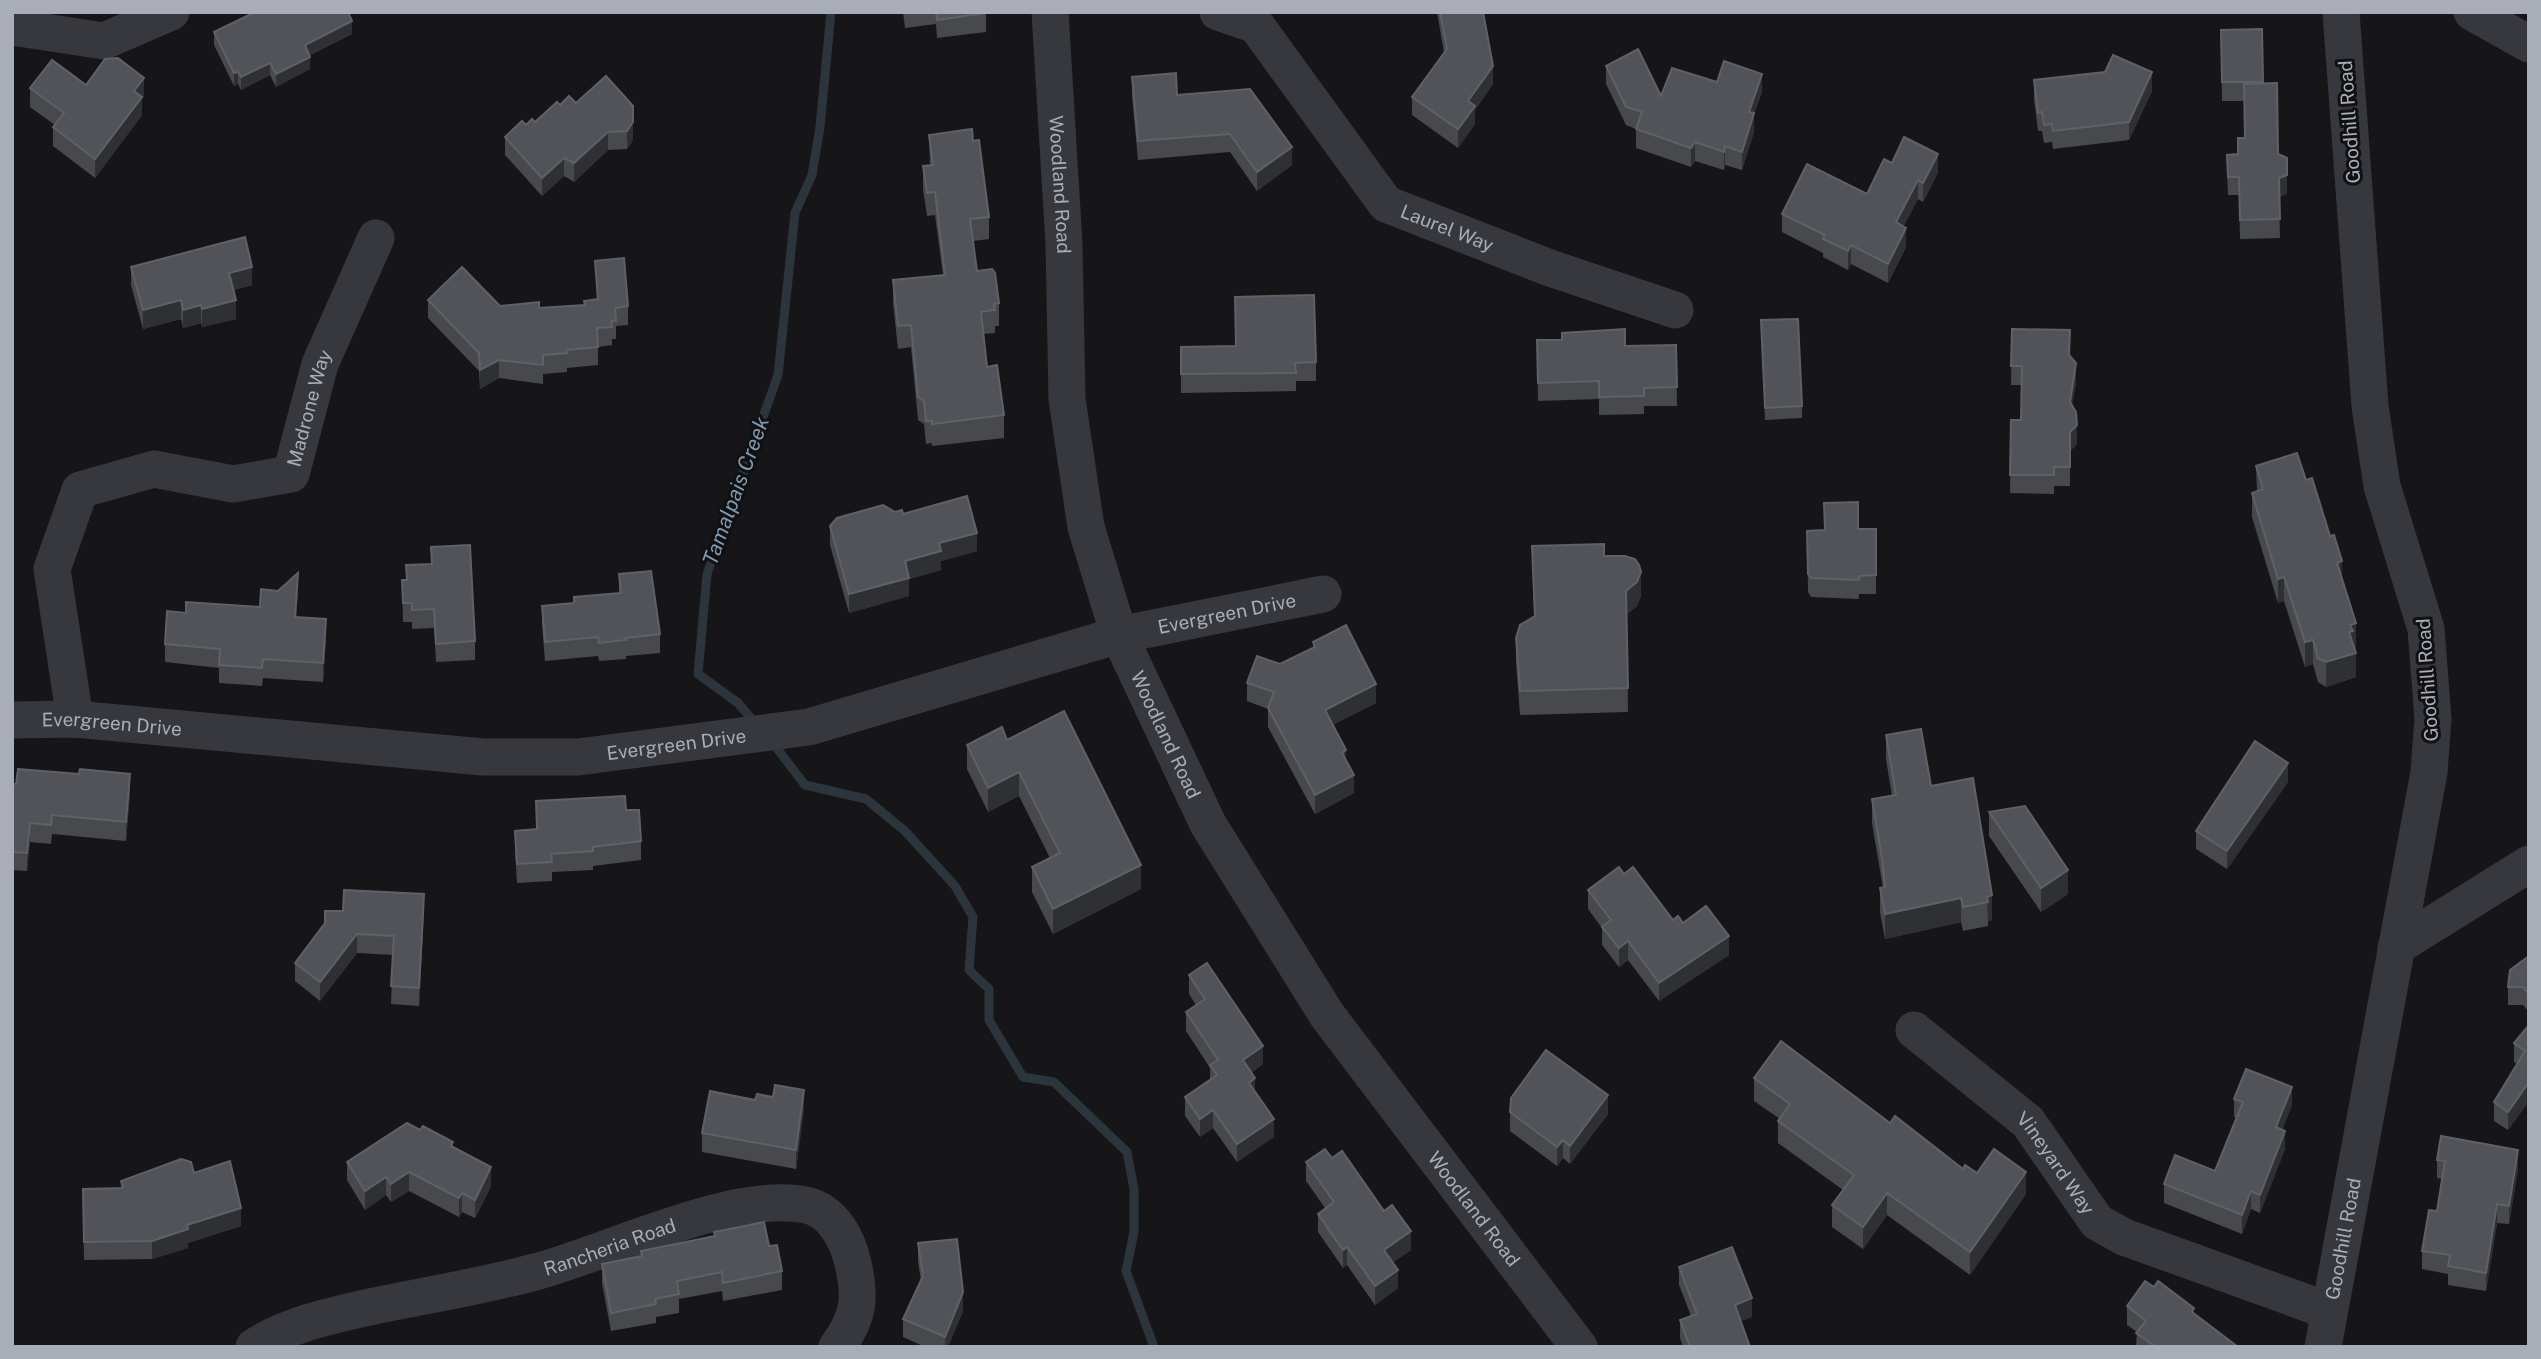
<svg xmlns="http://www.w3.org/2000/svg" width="2541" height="1359" viewBox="0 0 2541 1359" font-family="'Public Sans',sans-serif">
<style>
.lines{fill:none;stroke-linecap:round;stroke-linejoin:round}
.stream{stroke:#2c353c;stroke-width:9}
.minor{stroke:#37383d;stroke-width:37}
.wall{fill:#47494d}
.shaded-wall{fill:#2f3033}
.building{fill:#525359;stroke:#5f6168;stroke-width:2}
.labels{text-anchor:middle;stroke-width:6;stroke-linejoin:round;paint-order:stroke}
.street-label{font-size:19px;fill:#a8adb8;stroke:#111113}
.water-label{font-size:21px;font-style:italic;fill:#7f9bb3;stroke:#111113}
</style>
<rect width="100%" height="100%" fill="#161618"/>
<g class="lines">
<g class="stream">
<polyline points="756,724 738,703 698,674 707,574 778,375 795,213 812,175 820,127 831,12"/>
<polyline points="772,742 805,785 866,799 905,831 955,886 973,917 969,970 989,989 989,1020 1023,1077 1054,1082 1127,1152 1134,1189 1134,1232 1126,1271 1154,1347"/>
</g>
<g class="minor">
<path id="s1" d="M1050,12L1064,244L1067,399L1086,527L1119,635L1208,824L1327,1015L1579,1347"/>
<path id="s2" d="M1218,12L1256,25L1386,204L1550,268L1675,310"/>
<polyline points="2472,12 2529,44"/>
<polyline points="12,27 104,41 171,12"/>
<path id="s3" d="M75,719L52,569L80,490L154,469L233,484L291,474L320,364L376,238"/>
<path id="s4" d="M12,720L75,719L483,757H578L809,727L1119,635L1323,594"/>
<polyline points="2396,947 2529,864"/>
<path id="s5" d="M1914,1030L2028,1122L2097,1222L2124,1237L2329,1311"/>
<path id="s6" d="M254,1347C289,1324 334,1315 374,1306C428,1295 482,1286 535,1272C607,1253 734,1190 806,1205C833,1211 847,1238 853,1263C861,1299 859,1317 837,1347"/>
<path id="s7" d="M2323,1347L2429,772L2433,719L2426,629L2382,486L2370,406L2341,12"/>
</g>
</g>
<g class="wall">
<polygon points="903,12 986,12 986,32 937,38 936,24 905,28"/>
<polygon points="1437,12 1483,12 1493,84 1475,110 1475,124 1458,148 1412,115 1412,97 1444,53"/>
<polygon points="214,32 352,34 310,55 310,69 276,87 270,75 241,90 238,84 234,86 214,45"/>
<polygon points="2221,48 2263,82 2287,194 2279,197 2280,238 2240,239 2239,195 2228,195 2227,173 2238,154 2245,138 2244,101 2222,101"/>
<polygon points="1606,66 1661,96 1717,82 1762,92 1754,114 1754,132 1742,170 1725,165 1724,170 1695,161 1691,167 1636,148 1636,129 1626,125 1606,84"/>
<polygon points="606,76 633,140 627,149 608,150 574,182 564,176 542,196 505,155 505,137 526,125 535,122 560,105 576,103"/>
<polygon points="1132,77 1177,95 1292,165 1257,191 1230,152 1138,160 1132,96"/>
<polygon points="2034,80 2152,91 2129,140 2053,149 2052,142 2044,143 2042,131 2038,131 2034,99"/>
<polygon points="86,85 144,96 142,99 142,115 95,178 53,146 53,127 55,125 30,107 30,88"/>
<polygon points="929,135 973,141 989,217 989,239 973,241 977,271 999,303 999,326 995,326 995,333 983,334 987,367 1004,415 1004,438 932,446 932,443 926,444 924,424 918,420 911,347 898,349 893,303 893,280 943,275 935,215 927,216 923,189 923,166 930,165"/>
<polygon points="1892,163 1938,172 1923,202 1918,199 1903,226 1906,247 1888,283 1851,264 1848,270 1823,257 1823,253 1782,232 1782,214 1867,194"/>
<polygon points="595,261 628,306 628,325 616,326 616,339 612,339 612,345 598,347 598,365 567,368 567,372 543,374 543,384 499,378 480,389 479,371 428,318 428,300 539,308 584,305 597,300"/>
<polygon points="131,267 252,285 234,290 236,319 202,327 201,323 183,328 181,319 143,329 131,285"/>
<polygon points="1761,320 1802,406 1802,418 1765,420"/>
<polygon points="2012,329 2070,355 2076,382 2072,405 2077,444 2070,451 2070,486 2054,486 2054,494 2010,493 2011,420 2021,420 2022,385 2011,385"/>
<polygon points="1537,340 1625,346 1676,345 1677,406 1644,406 1644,414 1599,415 1599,399 1538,401"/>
<polygon points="1181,347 1316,362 1316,381 1296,381 1296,391 1181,393"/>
<polygon points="2256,466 2306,480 2342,579 2356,647 2354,648 2356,677 2326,687 2318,682 2313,664 2305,667 2284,601 2278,603 2252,517 2252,493 2257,491"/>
<polygon points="1824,503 1858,529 1876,529 1876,594 1859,594 1859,599 1811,597 1808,592 1807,531 1824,530"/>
<polygon points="895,512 903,514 977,551 941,561 941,570 909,579 909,596 849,613 830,545 830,526"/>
<polygon points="1532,546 1604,556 1641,596 1637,606 1627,614 1628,712 1520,715 1516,662 1516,638 1534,617"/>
<polygon points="431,547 475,641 475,660 436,662 434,628 412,629 412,622 403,622 402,580 406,580 406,565 431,564"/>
<polygon points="619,574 660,634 660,653 626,656 626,659 599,661 598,656 545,661 542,624 542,606 574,603 619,593"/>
<polygon points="298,592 296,617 326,638 323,682 263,678 262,686 219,683 219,668 165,662 165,644 186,613 260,607"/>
<polygon points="1313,642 1376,703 1332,725 1346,761 1354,793 1315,814 1268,727 1268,709 1247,701 1247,683 1280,664 1313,648"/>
<polygon points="1886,735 1931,786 1973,778 1992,920 1988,921 1988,926 1963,931 1961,922 1885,939 1880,912 1880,888 1883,888 1872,823 1872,799 1892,796 1886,759"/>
<polygon points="1007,740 1141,889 1053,934 1032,892 1032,867 1050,858 1019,796 988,812 967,769 967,745"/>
<polygon points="2288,782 2227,869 2196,849 2196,831"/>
<polygon points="12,784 130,792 126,841 52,834 51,844 30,842 27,871 12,870"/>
<polygon points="536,801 626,810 641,841 641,860 593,866 593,870 552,872 552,881 517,883 515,849 515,831 536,829"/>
<polygon points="1989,812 2068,894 2041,912 1989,836"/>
<polygon points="1624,874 1673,920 1683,923 1729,955 1659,1001 1628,960 1619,967 1602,945 1602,928 1588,909 1588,890"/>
<polygon points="424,913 419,1006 391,1004 393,955 357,953 320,1001 295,981 295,963 325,923"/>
<polygon points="2529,956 2529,1012 2523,1005 2508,1005 2508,987"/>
<polygon points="1189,975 1263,1064 1251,1073 1255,1092 1274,1137 1237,1162 1213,1128 1200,1137 1185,1116 1185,1097 1210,1079 1210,1068 1186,1031 1186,1012 1196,1005 1189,994"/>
<polygon points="2529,1025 2529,1101 2508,1130 2494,1121 2494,1102 2517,1064 2514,1062 2514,1043"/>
<polygon points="1754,1078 1890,1123 1963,1169 1977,1173 2026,1194 1970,1275 1887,1215 1863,1249 1832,1227 1832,1205 1843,1190 1778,1143 1778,1121 1780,1119 1754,1101"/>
<polygon points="773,1097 804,1109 796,1169 702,1152 702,1133 755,1100"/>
<polygon points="2234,1099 2292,1105 2282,1130 2285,1149 2260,1213 2251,1209 2242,1234 2164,1203 2164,1184 2215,1171 2237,1118 2234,1117"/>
<polygon points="1510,1112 1608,1114 1570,1164 1563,1158 1557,1166 1510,1131"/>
<polygon points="453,1147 491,1186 475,1218 462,1212 459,1217 409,1191 391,1202 386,1195 365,1210 347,1180 347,1162"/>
<polygon points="1332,1158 1411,1250 1393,1262 1398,1288 1375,1305 1347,1265 1343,1268 1318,1232 1318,1214 1325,1208 1306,1181 1306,1162"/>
<polygon points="2437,1160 2518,1169 2509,1224 2497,1223 2486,1291 2448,1285 2448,1274 2422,1269 2422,1251 2437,1211 2442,1179 2437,1178"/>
<polygon points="194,1173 241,1226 188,1243 188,1248 152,1259 84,1260 83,1189 121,1188 121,1181"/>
<polygon points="714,1232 769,1246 782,1271 782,1290 723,1301 722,1291 679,1299 679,1313 656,1317 656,1323 611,1331 602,1283 602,1264 641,1257 641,1251 714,1237"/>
<polygon points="918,1243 963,1311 948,1347 925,1347 903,1337 903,1319 921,1280 918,1262"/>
<polygon points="1679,1267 1752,1317 1741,1321 1750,1347 1683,1347 1680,1338 1680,1320 1691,1316 1679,1285"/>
<polygon points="2127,1306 2194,1314 2238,1347 2136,1347 2137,1332 2127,1325"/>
</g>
<g class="shaded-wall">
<polygon points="352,21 352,34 305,58 305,45"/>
<polygon points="310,57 310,69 276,87 276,74"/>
<polygon points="270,63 270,75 241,90 241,77"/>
<polygon points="1493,66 1493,84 1475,110 1475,124 1458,148 1458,129 1468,101"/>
<polygon points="238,72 238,84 234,86 234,73"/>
<polygon points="2152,72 2152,91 2129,140 2129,122"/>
<polygon points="1762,74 1762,92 1754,114 1754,132 1742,170 1742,152 1749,112"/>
<polygon points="144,78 144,96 142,99 142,115 95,178 95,159 134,91"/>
<polygon points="633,106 633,140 627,149 627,131"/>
<polygon points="608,132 608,150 574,182 574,163"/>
<polygon points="1695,142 1695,161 1691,167 1691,148"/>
<polygon points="1725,146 1725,165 1724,170 1724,152"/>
<polygon points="1292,147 1292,165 1257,191 1257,172"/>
<polygon points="1938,154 1938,172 1923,202 1923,183"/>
<polygon points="564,158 564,176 542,196 542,178"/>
<polygon points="2287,175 2287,194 2279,197 2279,178"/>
<polygon points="1918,180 1918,199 1896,241 1896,222"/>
<polygon points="1906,228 1906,247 1888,283 1888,264"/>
<polygon points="1851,245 1851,264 1848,270 1848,251"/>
<polygon points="252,267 252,285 229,291 229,273"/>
<polygon points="181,300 181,319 143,329 143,310"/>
<polygon points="236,300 236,319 202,327 202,309"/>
<polygon points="201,305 201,323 183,328 183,310"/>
<polygon points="499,360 499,378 480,389 480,370"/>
<polygon points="2076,363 2076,382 2070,420 2070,402"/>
<polygon points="2077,425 2077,444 2070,451 2070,486 2070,432"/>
<polygon points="977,533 977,551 941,561 941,570 909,579 909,596 849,613 849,594 905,561 939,543"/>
<polygon points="2342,561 2342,585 2337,563"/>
<polygon points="1641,572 1641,596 1637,606 1626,615 1626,591"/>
<polygon points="298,573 298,592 295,636 295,617"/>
<polygon points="2284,577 2284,601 2278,603 2278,579"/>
<polygon points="326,619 326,638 323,682 323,663"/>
<polygon points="2356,623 2356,647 2353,648 2356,653 2356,677 2326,687 2326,662 2349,632 2350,625"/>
<polygon points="2313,640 2313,664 2305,667 2305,642"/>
<polygon points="1376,684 1376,703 1325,729 1325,710"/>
<polygon points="1346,750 1346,769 1342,753"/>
<polygon points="2288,763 2288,782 2227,869 2227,851"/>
<polygon points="1019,772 1019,796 988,812 988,788"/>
<polygon points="130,774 130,792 126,841 126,822"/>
<polygon points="1354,775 1354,793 1315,814 1315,795"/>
<polygon points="30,823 30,842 27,871 27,853"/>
<polygon points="1141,865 1141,889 1053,934 1053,909"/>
<polygon points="2068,870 2068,894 2041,912 2041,888"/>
<polygon points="424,894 424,913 419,1006 419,988"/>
<polygon points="1992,895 1992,920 1988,921 1987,897"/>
<polygon points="1961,898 1961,922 1885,939 1885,914"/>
<polygon points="357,934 357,953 320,1001 320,982"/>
<polygon points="1729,936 1729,955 1659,1001 1659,983"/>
<polygon points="1628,941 1628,960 1619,967 1619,948"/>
<polygon points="1263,1046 1263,1064 1243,1079 1243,1060"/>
<polygon points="1255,1078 1255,1097 1249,1083"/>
<polygon points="2529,1082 2529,1101 2508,1130 2508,1112"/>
<polygon points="2292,1087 2292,1105 2276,1146 2276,1127"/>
<polygon points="804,1090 804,1109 796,1169 796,1150"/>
<polygon points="1608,1095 1608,1114 1570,1164 1570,1146"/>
<polygon points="1213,1110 1213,1128 1200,1137 1200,1119"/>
<polygon points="1274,1119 1274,1137 1237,1162 1237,1144"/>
<polygon points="2285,1131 2285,1149 2260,1213 2260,1195"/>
<polygon points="1563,1140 1563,1158 1557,1166 1557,1147"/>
<polygon points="2518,1150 2518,1169 2509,1224 2509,1206"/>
<polygon points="491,1167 491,1186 475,1218 475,1200"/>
<polygon points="409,1172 409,1191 391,1202 391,1184"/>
<polygon points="2026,1172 2026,1194 1970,1275 1970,1252"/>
<polygon points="386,1177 386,1195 365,1210 365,1191"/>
<polygon points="2251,1191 2251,1209 2242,1234 2242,1215"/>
<polygon points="462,1193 462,1212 459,1217 459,1198"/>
<polygon points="1887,1193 1887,1215 1863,1249 1863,1227"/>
<polygon points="2497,1204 2497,1223 2486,1291 2486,1273"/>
<polygon points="241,1208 241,1226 188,1243 188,1248 152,1259 152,1241 187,1225"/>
<polygon points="1411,1231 1411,1250 1384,1269 1384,1250"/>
<polygon points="1347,1247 1347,1265 1343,1268 1343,1250"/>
<polygon points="1398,1270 1398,1288 1375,1305 1375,1286"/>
<polygon points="963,1292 963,1311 948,1347 945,1347 945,1337"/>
<polygon points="1752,1298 1752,1317 1735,1323 1735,1305"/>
</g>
<g class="building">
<polygon points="255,12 348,12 352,21 305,45 310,57 276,74 270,63 241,77 238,72 234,73 214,32"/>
<polygon points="936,12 986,12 986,13 937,20"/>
<polygon points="1440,12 1483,12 1493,66 1468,101 1475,106 1458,129 1412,97 1447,49"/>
<polygon points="2262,29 2263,82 2222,82 2221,30"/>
<polygon points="1638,49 1661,96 1672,68 1717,82 1724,61 1762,74 1749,112 1754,113 1742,152 1725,146 1724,152 1695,142 1691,148 1636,129 1642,112 1626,107 1606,66"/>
<polygon points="2113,55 2152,72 2129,122 2053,131 2052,124 2044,125 2042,112 2038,113 2034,80 2105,72"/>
<polygon points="118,58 144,78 134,91 142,97 95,159 53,127 64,113 30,88 52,60 86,85 105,59"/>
<polygon points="1176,73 1177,95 1250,89 1292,147 1257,172 1230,134 1138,141 1132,77"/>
<polygon points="606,76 633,106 633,122 627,131 608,132 574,163 564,158 542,178 505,137 522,121 526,125 532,119 535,122 557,102 560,105 569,96 576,103"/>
<polygon points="2277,83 2278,154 2287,158 2287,175 2279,178 2280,219 2240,220 2239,177 2228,177 2227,155 2238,154 2238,138 2245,138 2244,84"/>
<polygon points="972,129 973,141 979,140 989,217 970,219 977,271 992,269 995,273 999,303 994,304 995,310 981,312 987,367 997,365 1004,415 932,424 932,421 926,421 924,401 918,397 911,325 898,326 893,280 945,275 935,192 927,193 923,166 933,165 929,135"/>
<polygon points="1904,137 1938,154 1923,183 1918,180 1896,222 1906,228 1888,264 1851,245 1848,251 1823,239 1825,235 1782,214 1807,164 1867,194 1884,159 1892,163"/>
<polygon points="245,237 252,267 229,273 236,300 202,309 201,305 183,310 181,300 143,310 131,267"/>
<polygon points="624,258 628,306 615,308 616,321 611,321 612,327 597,328 598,347 566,350 567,353 543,355 543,365 499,360 480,370 479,353 428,300 462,267 500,306 539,302 539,308 585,305 584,301 598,299 595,261"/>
<polygon points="1314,295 1316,362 1295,363 1296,373 1181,374 1181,347 1236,346 1235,297"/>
<polygon points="1798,319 1802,406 1765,408 1761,320"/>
<polygon points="1625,329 1625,346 1676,345 1677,387 1644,388 1644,396 1599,397 1599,381 1538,383 1537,340 1562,340 1562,333"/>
<polygon points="2012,329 2070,330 2069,355 2076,363 2070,402 2076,412 2077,425 2070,432 2070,467 2054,467 2054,475 2010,475 2011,420 2021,420 2022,366 2011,366"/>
<polygon points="2297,453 2306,480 2312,478 2330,536 2334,535 2342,561 2337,563 2356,623 2350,625 2353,631 2349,632 2356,653 2326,662 2318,658 2313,640 2305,642 2284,577 2278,579 2252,493 2263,489 2256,466"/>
<polygon points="967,496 977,533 939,543 941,551 905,561 909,578 849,594 830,526 837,518 883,505 895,512 902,510 903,514"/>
<polygon points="1858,502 1858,529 1876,529 1876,575 1859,576 1859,580 1811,578 1808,574 1807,531 1825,530 1824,503"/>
<polygon points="1604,544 1604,556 1625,556 1635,559 1639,565 1641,572 1637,582 1626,591 1628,688 1520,691 1516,638 1520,625 1535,616 1532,546"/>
<polygon points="470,545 475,641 436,644 434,609 412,610 412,603 403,603 402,580 407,580 406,565 432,564 431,547"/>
<polygon points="651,571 660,634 625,638 626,640 599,643 598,637 545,642 542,606 574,603 574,597 621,593 619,574"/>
<polygon points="298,573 295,617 326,619 323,663 263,659 262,668 219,665 220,649 165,644 167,611 186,613 186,602 260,607 261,589 278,591"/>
<polygon points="1346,625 1376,684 1325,710 1346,750 1342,753 1354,775 1315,795 1268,708 1274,692 1247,683 1257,656 1280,664 1315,647 1313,642"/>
<polygon points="1064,711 1141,865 1053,909 1032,867 1060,853 1019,772 988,788 967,745 1002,727 1007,740"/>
<polygon points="1921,729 1931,786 1973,778 1992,895 1987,897 1988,902 1963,907 1961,898 1885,914 1880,888 1885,887 1882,859 1872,799 1896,795 1886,735"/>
<polygon points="2255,741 2288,763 2227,851 2196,831"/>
<polygon points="18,769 79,774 80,769 130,774 126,822 52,815 51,825 30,823 27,853 12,852 12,784 16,784"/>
<polygon points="625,796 626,810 639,810 641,841 593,847 593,851 551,854 552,862 517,864 515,831 537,829 536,801"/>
<polygon points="2025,806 2068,870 2041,888 1989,812"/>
<polygon points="1619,867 1624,874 1633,867 1673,920 1678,916 1683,923 1706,906 1729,936 1659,983 1628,941 1619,948 1602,927 1611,920 1588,890"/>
<polygon points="344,890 424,894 419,988 391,986 394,936 357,934 320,982 295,963 325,923 325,911 343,911"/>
<polygon points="2529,956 2529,994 2523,987 2508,987 2510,970"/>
<polygon points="1207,963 1263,1046 1243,1060 1255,1078 1249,1083 1274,1119 1237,1144 1213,1110 1200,1119 1185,1097 1217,1075 1210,1065 1218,1060 1186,1012 1205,999 1189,975"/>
<polygon points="2529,1025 2529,1082 2508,1112 2494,1102 2525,1051 2514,1043"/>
<polygon points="1781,1041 1890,1123 1895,1116 1963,1169 1965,1165 1977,1173 1994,1149 2026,1172 1970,1252 1887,1193 1863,1227 1832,1205 1854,1175 1778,1121 1790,1104 1754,1078"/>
<polygon points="1546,1050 1608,1095 1570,1146 1563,1140 1557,1147 1510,1112 1511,1098"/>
<polygon points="2246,1069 2292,1087 2276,1127 2285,1131 2260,1195 2251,1191 2242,1215 2164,1184 2175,1155 2215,1171 2243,1102 2234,1099"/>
<polygon points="775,1085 804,1090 796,1150 702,1133 710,1091 755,1100 757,1094 773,1097"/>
<polygon points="407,1123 420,1130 423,1126 453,1142 451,1146 491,1167 475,1200 462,1193 459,1198 409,1172 391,1184 386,1177 365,1191 347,1162"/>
<polygon points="2441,1136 2518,1150 2509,1206 2497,1204 2486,1273 2448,1266 2450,1255 2422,1251 2429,1210 2437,1211 2445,1161 2437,1160"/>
<polygon points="1325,1149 1332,1158 1342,1151 1384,1211 1392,1205 1411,1231 1384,1250 1398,1270 1375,1286 1347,1247 1343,1250 1318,1214 1334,1202 1306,1162"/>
<polygon points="181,1159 191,1162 194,1173 230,1161 241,1208 187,1225 188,1229 152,1241 84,1242 83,1189 123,1188 121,1181"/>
<polygon points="764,1222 769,1246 777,1245 782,1271 723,1283 722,1272 677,1281 679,1294 655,1299 656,1304 611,1313 602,1264 642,1256 641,1251 715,1236 714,1232"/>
<polygon points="957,1239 963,1292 945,1337 903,1319 923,1276 918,1243"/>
<polygon points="1732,1247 1752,1298 1735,1305 1750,1347 1690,1347 1680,1320 1697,1314 1679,1267"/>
<polygon points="2145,1281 2154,1287 2158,1281 2194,1308 2192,1312 2238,1347 2156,1347 2136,1333 2146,1321 2127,1306"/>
</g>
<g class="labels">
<g class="street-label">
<text transform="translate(2349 122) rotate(-94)" y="7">Goodhill Road</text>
<text dy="7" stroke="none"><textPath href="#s1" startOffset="173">Woodland Road</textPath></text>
<text dy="7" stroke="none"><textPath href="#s2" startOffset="327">Laurel Way</textPath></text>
<text dy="7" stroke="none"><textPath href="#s3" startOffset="520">Madrone Way</textPath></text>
<text dy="7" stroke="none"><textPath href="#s4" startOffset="1234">Evergreen Drive</textPath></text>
<text transform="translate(2427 680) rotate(-94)" y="7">Goodhill Road</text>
<text dy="7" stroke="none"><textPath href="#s4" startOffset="100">Evergreen Drive</textPath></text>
<text dy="7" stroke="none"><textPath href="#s1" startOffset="740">Woodland Road</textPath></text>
<text dy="7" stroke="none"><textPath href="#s4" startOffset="667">Evergreen Drive</textPath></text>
<text dy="7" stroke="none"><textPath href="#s5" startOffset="196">Vineyard Way</textPath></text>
<text dy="7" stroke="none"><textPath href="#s1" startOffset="1307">Woodland Road</textPath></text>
<text dy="7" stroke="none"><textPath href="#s7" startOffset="110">Goodhill Road</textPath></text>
<text dy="7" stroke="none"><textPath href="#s6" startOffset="371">Rancheria Road</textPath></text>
</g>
<g class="water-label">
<text transform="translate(736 491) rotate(-70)" y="7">Tamalpais Creek</text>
</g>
</g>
<rect width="2541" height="1359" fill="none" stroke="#a8adb8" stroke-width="28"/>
</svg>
